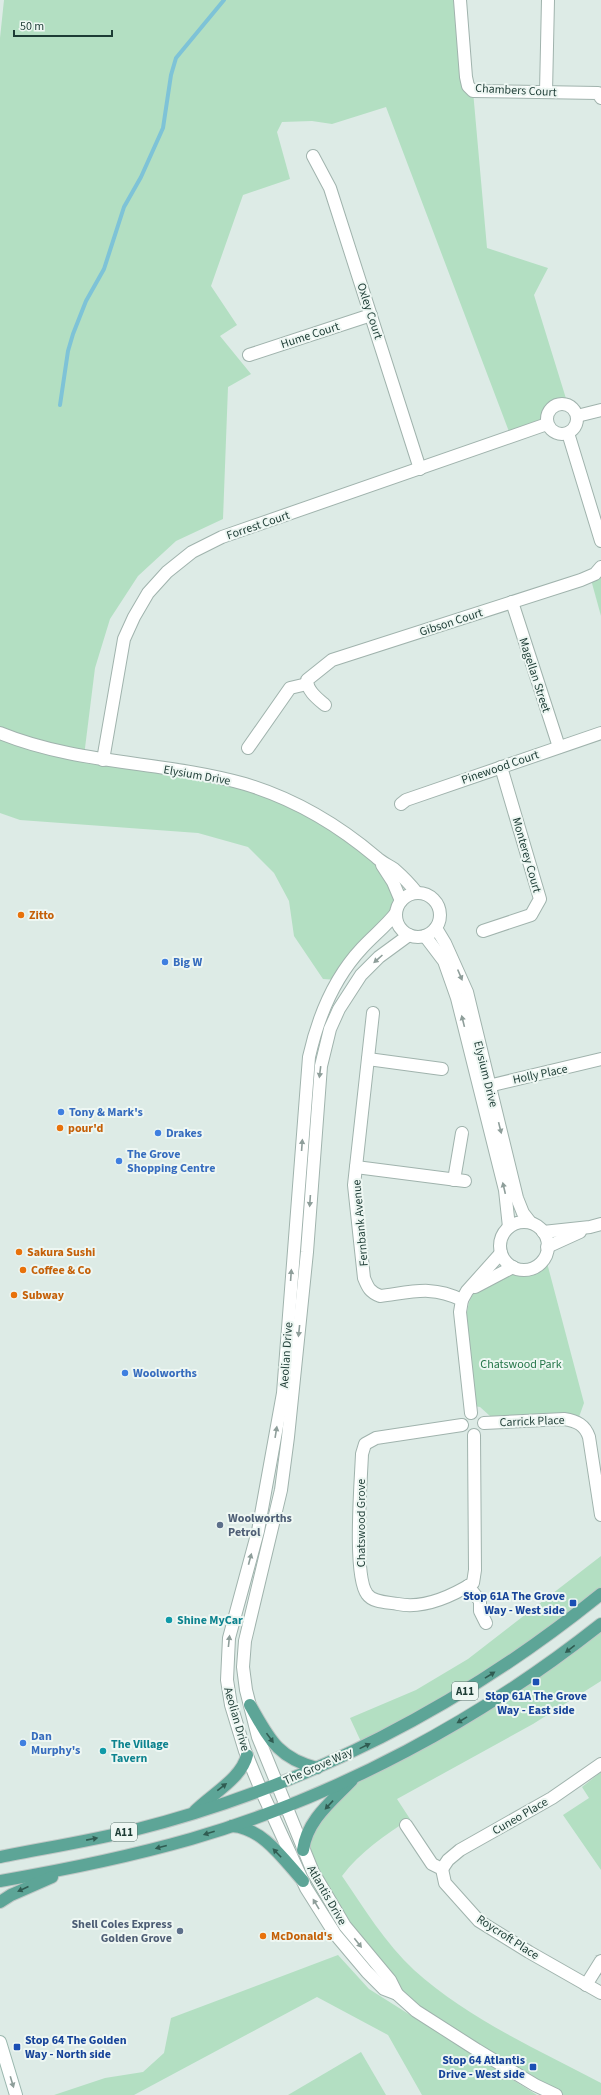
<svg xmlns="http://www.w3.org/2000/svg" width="601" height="2095" viewBox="0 0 601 2095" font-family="'Source Sans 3',sans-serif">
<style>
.green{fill:#b3dfc2}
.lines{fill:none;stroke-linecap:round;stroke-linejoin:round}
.stream{stroke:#7ec3d7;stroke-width:4}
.minor-casing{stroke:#a0b3ad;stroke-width:14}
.tertiary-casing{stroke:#a0b3ad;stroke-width:14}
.secondary-casing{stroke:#9bb8af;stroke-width:14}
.primary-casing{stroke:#c0c8c6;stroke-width:14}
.minor{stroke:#fff;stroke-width:12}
.tertiary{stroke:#fff;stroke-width:12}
.secondary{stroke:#fff;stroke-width:12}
.primary{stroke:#5da597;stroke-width:12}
.oneway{fill:#8e9e9a}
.oneway2{fill:#305c52}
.food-dot{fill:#e8710a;stroke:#eef7f3;stroke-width:1.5}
.shop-dot{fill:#3f7fe0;stroke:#eef7f3;stroke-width:1.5}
.service-dot{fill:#5c6f8a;stroke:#eef7f3;stroke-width:1.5}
.transit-dot{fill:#1a4fb4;stroke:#eef7f3;stroke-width:1.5}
.culture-dot{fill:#0f9aa8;stroke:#eef7f3;stroke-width:1.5}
.labels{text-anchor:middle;stroke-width:4;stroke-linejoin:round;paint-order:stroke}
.shield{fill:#eef7f3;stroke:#5c746e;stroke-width:1}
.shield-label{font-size:11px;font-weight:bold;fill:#1d3c35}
.street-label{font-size:12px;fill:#1d3c35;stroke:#eef7f3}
.food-label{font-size:12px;font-weight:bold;fill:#c56008;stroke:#eef7f3;text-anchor:start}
.shop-label{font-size:12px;font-weight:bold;fill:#366cbe;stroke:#eef7f3;text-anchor:start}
.park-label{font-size:12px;fill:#247649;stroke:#eef7f3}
.service-label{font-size:12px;font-weight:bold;fill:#4e5e75;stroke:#eef7f3;text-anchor:start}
.transit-label{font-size:12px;font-weight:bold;fill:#164399;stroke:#eef7f3;text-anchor:end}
.culture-label{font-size:12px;font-weight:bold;fill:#0d838f;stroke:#eef7f3;text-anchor:start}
</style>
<rect width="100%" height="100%" fill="#ddebe6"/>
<g class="green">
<polygon points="4,0 460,0 473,91 487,248 548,268 534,295 568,405 557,405 547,418 511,437 386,107 332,124 312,121 282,122 277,132 290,179 243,195 211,286 237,325 220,336 251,374 228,387 223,519 176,541 138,576 110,619 95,668 84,756 267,792 377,859 404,898 396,913 338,980 323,979 294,936 289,901 274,873 248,847 198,833 20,820 0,813 0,38"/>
<polygon points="601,567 601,616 590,576"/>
<path d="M546,1259L584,1403L579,1417L572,1415L490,1416L480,1407L474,1406L466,1320C467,1312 468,1303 472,1296C475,1290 505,1274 512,1273C515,1272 518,1274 521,1274C532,1276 541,1268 546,1259Z"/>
<polygon points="601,1556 601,1594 537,1643 363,1746 350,1718 416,1690 468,1659"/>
<path d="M601,1623V1681L533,1724L397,1799L410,1819C385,1835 360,1852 342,1876C363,1907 386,1944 414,1970C468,2019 537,2049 601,2083V2095H556L446,2031L364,1963L316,1893L299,1851L355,1776L415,1747Z"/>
<polygon points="601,1772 601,1870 563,1815 589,1798 582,1787"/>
<polygon points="338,1955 369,1989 537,2095 422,2095 388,2035 317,1997 134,2095 54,2095 105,2078 143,2072 164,2053 171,2018"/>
<polygon points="361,2052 386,2095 288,2095"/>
</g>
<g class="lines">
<polyline class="stream" points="60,405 68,351 73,334 86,301 104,269 124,207 141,177 163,128 171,75 176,58 224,0"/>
<defs>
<g id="minor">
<polyline points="460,0 466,77 468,86 473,91 598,93 601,98"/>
<polyline points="546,92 548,0"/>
<polyline points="313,156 330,188 420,469"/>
<polyline points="249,355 371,315"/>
<circle cx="562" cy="419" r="15"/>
<polyline points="577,416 601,410"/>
<polyline points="568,433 601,541"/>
<polyline points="512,602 559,747"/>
<path d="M325,705C318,699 307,691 307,680L332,660L581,580L595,574L601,567"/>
<polyline points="248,748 290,688 307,684"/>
<polyline points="103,760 124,639 134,617 148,593 167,572 192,552 222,537 547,424"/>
<polyline points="401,804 406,800 601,733"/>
<polyline points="483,931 531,915 540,899 501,767"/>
<path d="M373,1013L354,1185L364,1278C368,1288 370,1292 380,1296C412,1292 432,1285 462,1300"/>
<polyline points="368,1059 442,1069"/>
<polyline points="480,1088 601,1059"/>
<polyline points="356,1167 465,1181"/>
<polyline points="454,1180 462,1133"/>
<circle cx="524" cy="1246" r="24"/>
<polyline points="543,1232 590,1227 601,1224"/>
<polyline points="547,1247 580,1232"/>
<polyline points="475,1287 513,1267"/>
<polyline points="471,1413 460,1312 462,1300 467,1291 501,1253"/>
<path d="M484,1423L564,1419C577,1421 585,1425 589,1437L601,1515"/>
<path d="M462,1425L376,1438L365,1444L362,1454C361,1480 353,1576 367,1594C373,1603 388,1602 398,1604C423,1609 452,1596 473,1583L475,1570L474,1435"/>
<polyline points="468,1586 480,1601 480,1611 486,1623"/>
<polyline points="406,1825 432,1864 442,1869 445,1883 479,1921 529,1952 601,1993"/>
<polyline points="442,1869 448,1860 460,1850 552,1798 601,1764"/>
<polyline points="586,1985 601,1961"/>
</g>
<g id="tertiary">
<path d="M0,733C78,765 164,761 245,784C295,799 337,824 376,857C381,862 388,865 394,869C402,876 410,884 417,893"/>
<polyline points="382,865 393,882 401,901"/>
<circle cx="418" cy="915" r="22"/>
<path d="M396,913C386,926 373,936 362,948C333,979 318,1017 309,1057L283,1393L258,1531L229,1638L227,1680L231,1705L245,1751L261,1790L306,1888L335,1934L367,1972L384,1989L397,1994L416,2011L477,2050L535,2085L556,2095"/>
<polyline points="436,928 445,943 467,992 517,1198 523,1213 530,1222"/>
<polyline points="425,936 444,961 457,998 505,1190 509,1227"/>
<polyline points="397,1994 390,1980 345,1926 313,1872 258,1737 246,1690 243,1667 245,1641 281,1490 288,1437 307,1252 321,1066 330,1029 339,1009 361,975 379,957 409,935"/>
</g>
<polyline id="secondary" points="0,2042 16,2095"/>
<g id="primary">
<path d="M250,1705C269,1738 277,1758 317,1768"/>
<path d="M195,1811C212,1794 242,1778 247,1755"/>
<path d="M232,1826C263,1828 284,1860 303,1881"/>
<path d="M303,1850C307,1820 332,1801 352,1780"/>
<path d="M0,1857C45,1848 90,1841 134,1830C306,1787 464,1705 601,1594"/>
<path d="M0,1881C64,1870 128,1857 191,1839C339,1796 481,1719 601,1624"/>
<polyline points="0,1902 11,1895 52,1877"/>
</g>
</defs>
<use href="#minor" class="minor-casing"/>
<use href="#tertiary" class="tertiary-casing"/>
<use href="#secondary" class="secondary-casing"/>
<use href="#primary" class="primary-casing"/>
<use href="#minor" class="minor"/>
<use href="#tertiary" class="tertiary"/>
<use href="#secondary" class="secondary"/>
<use href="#primary" class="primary"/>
</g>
<defs><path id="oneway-solid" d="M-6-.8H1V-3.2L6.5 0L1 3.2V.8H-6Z"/></defs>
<g class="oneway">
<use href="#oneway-solid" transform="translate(378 959) rotate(138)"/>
<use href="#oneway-solid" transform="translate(460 975) rotate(67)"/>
<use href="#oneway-solid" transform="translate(463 1021) rotate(-104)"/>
<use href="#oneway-solid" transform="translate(320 1072) rotate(97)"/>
<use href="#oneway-solid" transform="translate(500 1128) rotate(76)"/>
<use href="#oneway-solid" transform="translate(302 1145) rotate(-86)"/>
<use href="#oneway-solid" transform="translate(504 1188) rotate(-103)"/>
<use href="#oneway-solid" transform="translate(310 1201) rotate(94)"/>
<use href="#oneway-solid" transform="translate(291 1275) rotate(-86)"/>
<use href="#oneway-solid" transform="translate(299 1331) rotate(96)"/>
<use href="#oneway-solid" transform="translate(276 1432) rotate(-81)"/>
<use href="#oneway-solid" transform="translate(250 1559) rotate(-75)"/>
<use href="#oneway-solid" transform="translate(229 1641) rotate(-84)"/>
<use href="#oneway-solid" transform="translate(316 1904) rotate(-121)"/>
<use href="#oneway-solid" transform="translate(358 1943) rotate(52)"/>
<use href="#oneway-solid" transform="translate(12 2082) rotate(73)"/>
</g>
<g class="oneway2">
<use href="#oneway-solid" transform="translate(570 1649) rotate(142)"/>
<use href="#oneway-solid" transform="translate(490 1675) rotate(-32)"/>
<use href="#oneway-solid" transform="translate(462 1720) rotate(149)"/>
<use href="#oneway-solid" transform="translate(270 1738) rotate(54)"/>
<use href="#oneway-solid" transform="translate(365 1746) rotate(-26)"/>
<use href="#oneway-solid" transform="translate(222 1787) rotate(-38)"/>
<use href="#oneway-solid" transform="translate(329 1805) rotate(133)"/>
<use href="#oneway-solid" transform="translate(209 1833) rotate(162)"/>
<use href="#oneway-solid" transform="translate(92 1839) rotate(-11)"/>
<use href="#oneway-solid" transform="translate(161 1847) rotate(165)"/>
<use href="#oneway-solid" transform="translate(277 1853) rotate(-134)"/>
<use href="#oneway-solid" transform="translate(23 1889) rotate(156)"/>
</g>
<g class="food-dot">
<circle cx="21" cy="915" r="4"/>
<circle cx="60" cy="1128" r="4"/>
<circle cx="19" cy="1252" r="4"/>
<circle cx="23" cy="1270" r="4"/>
<circle cx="14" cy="1295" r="4"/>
<circle cx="263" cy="1936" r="4"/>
</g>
<g class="shop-dot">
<circle cx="165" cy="962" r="4"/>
<circle cx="61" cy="1112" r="4"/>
<circle cx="158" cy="1133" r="4"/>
<circle cx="119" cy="1161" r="4"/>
<circle cx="125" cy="1373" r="4"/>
<circle cx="23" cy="1743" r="4"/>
</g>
<g class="service-dot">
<circle cx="220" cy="1525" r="4"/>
<circle cx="180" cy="1931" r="4"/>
</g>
<g class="transit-dot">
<rect x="569" y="1599" width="8" height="8" rx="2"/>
<rect x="532" y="1678" width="8" height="8" rx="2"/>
<rect x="13" y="2043" width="8" height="8" rx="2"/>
<rect x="529" y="2063" width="8" height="8" rx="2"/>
</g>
<g class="culture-dot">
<circle cx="169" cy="1620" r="4"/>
<circle cx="103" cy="1751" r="4"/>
</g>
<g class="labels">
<g class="shield">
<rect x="452" y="1682" width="26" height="18" rx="3"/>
<rect x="111" y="1823" width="26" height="18" rx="3"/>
</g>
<g class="shield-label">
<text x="465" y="1695">A11</text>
<text x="124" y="1836">A11</text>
</g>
<g class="street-label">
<text transform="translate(516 90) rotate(3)" y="4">Chambers Court</text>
<text transform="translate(370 311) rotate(72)" y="4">Oxley Court</text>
<text transform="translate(310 335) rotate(-18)" y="4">Hume Court</text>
<text transform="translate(258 525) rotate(-19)" y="4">Forrest Court</text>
<text transform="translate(451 622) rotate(-18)" y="4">Gibson Court</text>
<text transform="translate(535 675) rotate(72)" y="4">Magellan Street</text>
<text transform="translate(500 767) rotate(-19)" y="4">Pinewood Court</text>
<text transform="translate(197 775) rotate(10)" y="4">Elysium Drive</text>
<text transform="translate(527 855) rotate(74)" y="4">Monterey Court</text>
<text transform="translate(486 1074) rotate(76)" y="4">Elysium Drive</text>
<text transform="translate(540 1074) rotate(-12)" y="4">Holly Place</text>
<text transform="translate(360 1223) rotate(-95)" y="4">Fernbank Avenue</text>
<text transform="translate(286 1355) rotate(-86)" y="4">Aeolian Drive</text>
<text transform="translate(532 1421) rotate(-2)" y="4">Carrick Place</text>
<text transform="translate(361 1523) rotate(-90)" y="4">Chatswood Grove</text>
<text transform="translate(237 1719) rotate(74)" y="4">Aeolian Drive</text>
<text transform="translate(318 1766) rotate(-24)" y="4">The Grove Way</text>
<text transform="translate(520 1816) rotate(-30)" y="4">Cuneo Place</text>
<text transform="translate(327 1895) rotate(60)" y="4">Atlantis Drive</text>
<text transform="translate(508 1937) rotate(33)" y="4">Roycroft Place</text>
</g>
<g class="food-label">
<text x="29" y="919">Zitto</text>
<text x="68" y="1132">pour'd</text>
<text x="27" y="1256">Sakura Sushi</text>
<text x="31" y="1274">Coffee &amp; Co</text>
<text x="22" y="1299">Subway</text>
<text x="271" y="1940">McDonald's</text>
</g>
<g class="shop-label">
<text x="173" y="966">Big W</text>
<text x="69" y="1116">Tony &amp; Mark's</text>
<text x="166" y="1137">Drakes</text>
<text x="127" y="1158">The Grove<tspan x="127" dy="14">Shopping Centre</tspan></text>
<text x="133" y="1377">Woolworths</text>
<text x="31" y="1740">Dan<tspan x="31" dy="14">Murphy's</tspan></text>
</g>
<g class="park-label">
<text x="521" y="1368">Chatswood Park</text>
</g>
<g class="service-label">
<text x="228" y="1522">Woolworths<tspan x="228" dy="14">Petrol</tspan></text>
<text x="172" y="1928" text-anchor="end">Shell Coles Express<tspan x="172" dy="14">Golden Grove</tspan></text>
</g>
<g class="transit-label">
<text x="565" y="1600">Stop 61A The Grove<tspan x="565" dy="14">Way - West side</tspan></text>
<text x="536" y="1700" text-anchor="middle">Stop 61A The Grove<tspan x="536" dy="14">Way - East side</tspan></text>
<text x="25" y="2044" text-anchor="start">Stop 64 The Golden<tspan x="25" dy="14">Way - North side</tspan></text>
<text x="525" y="2064">Stop 64 Atlantis<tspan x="525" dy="14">Drive - West side</tspan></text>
</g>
<g class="culture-label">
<text x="177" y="1624">Shine MyCar</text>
<text x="111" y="1748">The Village<tspan x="111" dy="14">Tavern</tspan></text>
</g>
</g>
<path d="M14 30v6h98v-6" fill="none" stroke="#1d3c35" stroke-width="2"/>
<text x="20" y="30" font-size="12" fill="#1d3c35" stroke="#eef7f3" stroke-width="3" paint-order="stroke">50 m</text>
</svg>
